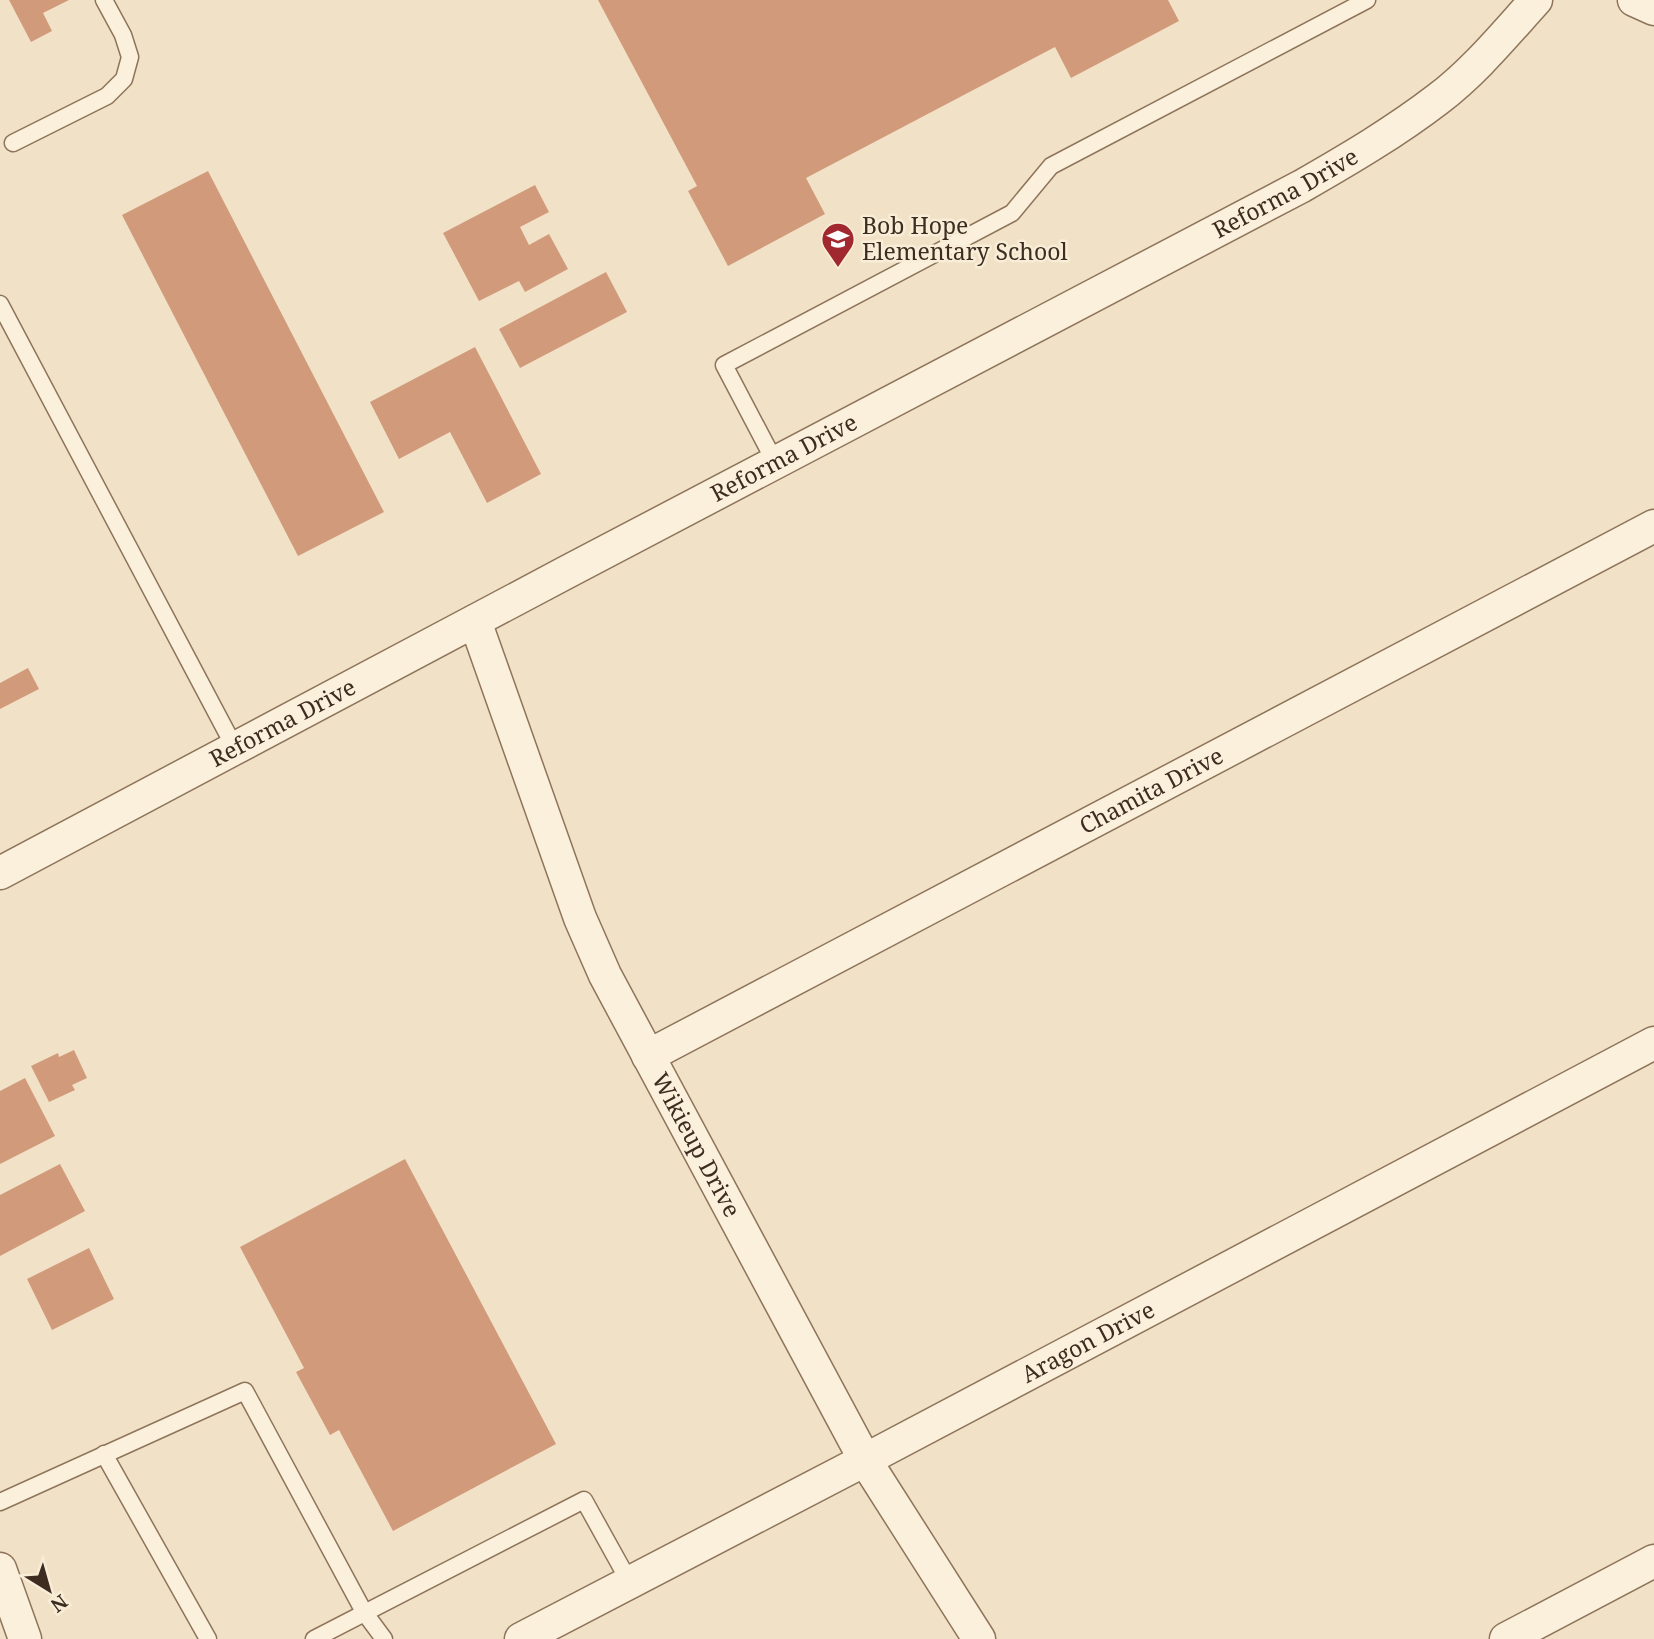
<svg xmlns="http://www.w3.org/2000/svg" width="1654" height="1639" viewBox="0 0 1654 1639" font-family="'Noto Serif',serif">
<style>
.building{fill:#d19b7b}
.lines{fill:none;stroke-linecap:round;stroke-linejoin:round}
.lane-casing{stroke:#8e745b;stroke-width:19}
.street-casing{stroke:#8e745b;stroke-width:35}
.lane{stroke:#fbf0db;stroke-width:16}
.street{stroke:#fbf0db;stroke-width:32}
.labels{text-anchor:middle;stroke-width:5;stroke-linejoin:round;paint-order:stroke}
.street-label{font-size:23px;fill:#3d2c1f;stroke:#f8edd7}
.poi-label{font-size:23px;fill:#3d2c1f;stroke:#f8edd7;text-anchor:start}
</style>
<rect width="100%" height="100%" fill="#f1e2c7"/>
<g class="building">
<polygon points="9,0 69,0 43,13 52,31 31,42"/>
<polygon points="598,0 1168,0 1179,21 1071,78 1055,47 806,178 825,214 728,266 688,191 697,186"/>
<polygon points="208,171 384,512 298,556 122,215"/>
<polygon points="535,185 549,212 520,227 529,245 549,234 568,269 525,292 519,281 479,301 443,233"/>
<polygon points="606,272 627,312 520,368 499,329"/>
<polygon points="475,347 541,474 487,503 450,432 399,459 370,402"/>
<polygon points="28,668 39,689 0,709 0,683"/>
<polygon points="74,1050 87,1078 72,1085 75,1090 49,1102 31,1066 58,1053 59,1057"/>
<polygon points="25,1078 55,1136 0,1164 0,1091"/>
<polygon points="405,1159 556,1444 393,1531 339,1430 330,1435 296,1372 304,1368 240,1247"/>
<polygon points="60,1164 85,1211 0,1256 0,1195"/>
<polygon points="89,1248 114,1299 52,1330 27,1279"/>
</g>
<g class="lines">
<defs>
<g id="lane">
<polyline points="13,143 107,96 124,79 130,57 123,35 104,0"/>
<polyline points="0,304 235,748"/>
<polyline points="775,462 724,365 1012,213 1051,166 1367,0"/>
<polyline points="104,1454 208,1639"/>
<polyline points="0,1502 245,1391 364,1612 384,1639"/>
<polyline points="314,1639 584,1500 630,1583"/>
</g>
<g id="street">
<polyline points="1634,0 1654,9"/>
<path id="s1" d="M475,621L580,918L605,975L865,1460L979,1639"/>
<path id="s2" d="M0,873L565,573L1302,186C1349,159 1395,132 1438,99C1475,71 1505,34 1536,0"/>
<path id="s3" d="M648,1056L1654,526"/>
<polyline points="0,1569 25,1639"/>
<path id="s4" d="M521,1639L865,1460L1654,1043"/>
<polyline points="1506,1639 1654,1561"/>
</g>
</defs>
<use href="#lane" class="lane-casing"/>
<use href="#street" class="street-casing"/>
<use href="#lane" class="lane"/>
<use href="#street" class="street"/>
</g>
<defs>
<symbol id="school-pin" viewBox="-11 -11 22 30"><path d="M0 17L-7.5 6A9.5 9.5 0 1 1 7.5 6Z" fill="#a0282e" stroke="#f8edd7"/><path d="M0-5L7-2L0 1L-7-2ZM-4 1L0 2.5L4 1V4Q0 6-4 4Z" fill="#fff"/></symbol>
</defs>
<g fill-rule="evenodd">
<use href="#school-pin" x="819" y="220" width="38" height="52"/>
</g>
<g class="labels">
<g class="street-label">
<text dy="8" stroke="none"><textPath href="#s2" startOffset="1454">Reforma Drive</textPath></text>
<text dy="8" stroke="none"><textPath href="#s2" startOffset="887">Reforma Drive</textPath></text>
<text dy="8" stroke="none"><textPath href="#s2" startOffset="320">Reforma Drive</textPath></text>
<text dy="8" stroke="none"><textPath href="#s3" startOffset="569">Chamita Drive</textPath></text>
<text dy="8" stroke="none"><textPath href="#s1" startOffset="570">Wikieup Drive</textPath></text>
<text dy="8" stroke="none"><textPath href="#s4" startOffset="640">Aragon Drive</textPath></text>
</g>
<g class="poi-label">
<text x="862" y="234">Bob Hope<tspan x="862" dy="26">Elementary School</tspan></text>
</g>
</g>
<g transform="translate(49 1590) rotate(143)" stroke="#f8edd7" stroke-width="5" paint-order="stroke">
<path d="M0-5L12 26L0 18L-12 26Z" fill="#3d2c1f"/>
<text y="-10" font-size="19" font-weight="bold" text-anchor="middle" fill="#3d2c1f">N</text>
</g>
</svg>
